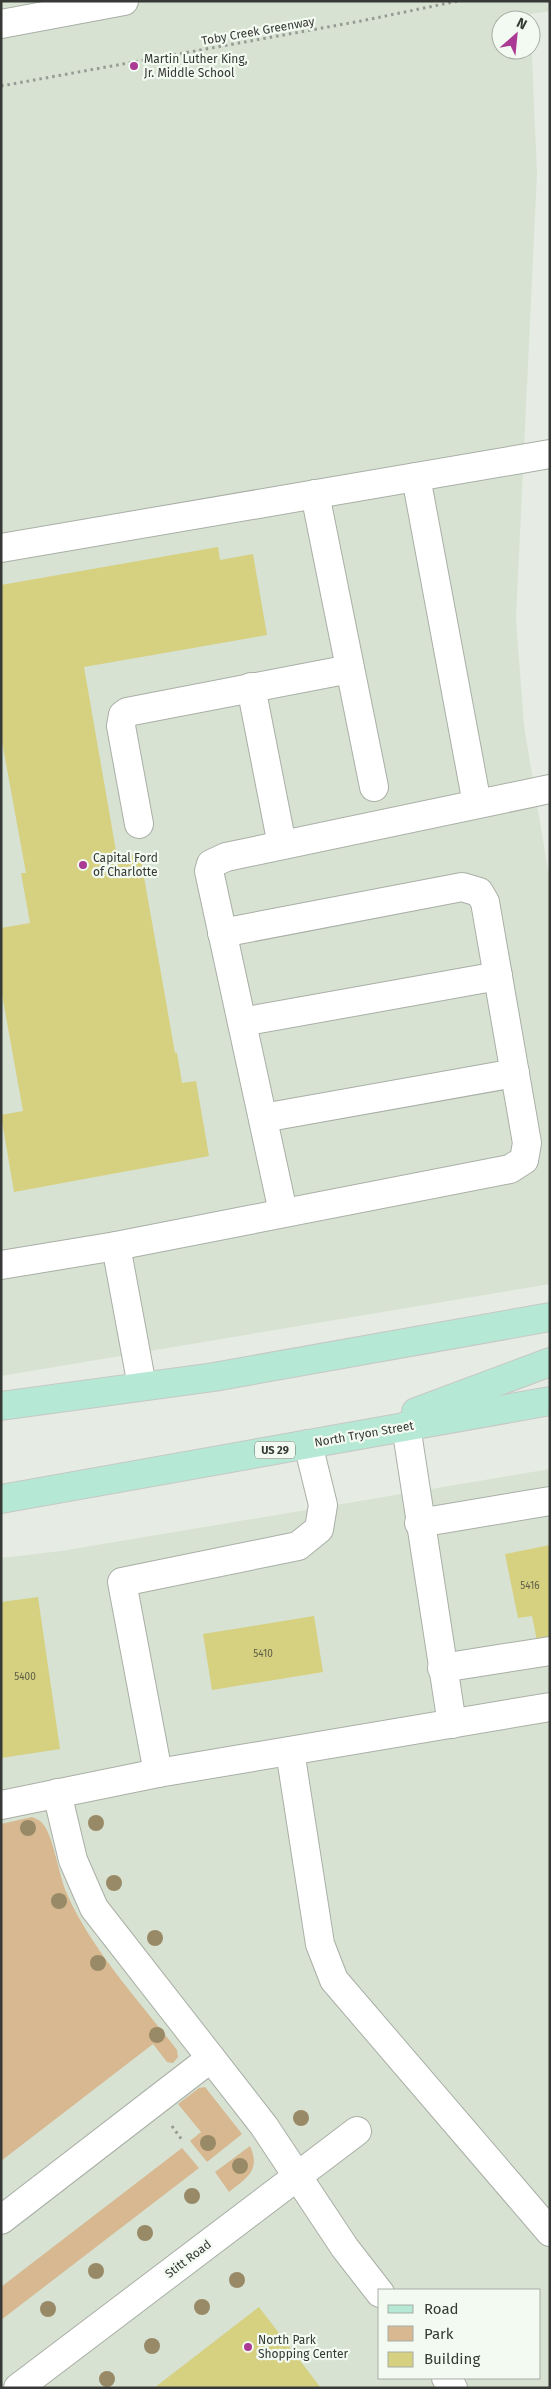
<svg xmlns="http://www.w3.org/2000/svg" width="551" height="2389" viewBox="0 0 551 2389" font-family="'Fira Sans',sans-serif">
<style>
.built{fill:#d7e2d2;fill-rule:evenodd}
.green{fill:#d7b891}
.building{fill:#d6d081}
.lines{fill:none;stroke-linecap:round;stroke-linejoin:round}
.minor-casing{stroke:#a9afa6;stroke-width:30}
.major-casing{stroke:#c7c8c6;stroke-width:30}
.path{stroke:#969a94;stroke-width:3;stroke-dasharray:2.5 4;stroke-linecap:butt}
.minor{stroke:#fff;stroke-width:28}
.major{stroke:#b5e8d5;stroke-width:28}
.tree{fill:#998a67}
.poi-dot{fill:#ab3a95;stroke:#f3faf1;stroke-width:2}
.labels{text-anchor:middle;stroke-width:4.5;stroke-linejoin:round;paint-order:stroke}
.number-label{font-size:10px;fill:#5e5f48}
.shield{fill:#f3faf1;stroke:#6f736d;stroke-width:1}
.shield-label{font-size:11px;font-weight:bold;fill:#363935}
.street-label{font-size:12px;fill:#363935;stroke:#f3faf1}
.poi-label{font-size:12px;fill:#363935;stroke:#f3faf1;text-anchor:start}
</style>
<rect width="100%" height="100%" fill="#e6ece3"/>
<g class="built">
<polygon points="1,1 550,1 550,11 531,14 531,20 501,20 501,50 531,50 531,31 537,174 516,619 524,726 550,882 550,1284 1,1376"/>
<path d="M550,1469V2388H1V1558L61,1551ZM380,2290H540V2378H380Z"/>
</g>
<g class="green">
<path d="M32,1817C36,1819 40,1820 42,1823C53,1833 59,1877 67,1894C91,1949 140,2002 177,2050L178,2057L173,2063L167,2062L153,2044L1,2161V1824Z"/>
<polygon points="205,2087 242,2134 207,2162 190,2141 201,2132 178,2104 199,2088"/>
<path d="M250,2146C261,2170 247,2178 229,2192L215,2172Z"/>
<polygon points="182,2148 199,2168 1,2320 1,2287"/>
</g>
<g class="building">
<polygon points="218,547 220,560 253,554 267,635 84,667 117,857 140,854 175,1053 177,1053 182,1083 196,1081 209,1156 14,1192 1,1115 23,1111 1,989 1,928 30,923 21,873 26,873 1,736 1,585"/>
<polygon points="550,1545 550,1639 537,1641 532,1616 518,1618 505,1554"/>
<polygon points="38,1597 60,1749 1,1758 1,1602"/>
<polygon points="314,1616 323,1672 212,1690 203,1634"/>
<polygon points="259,2307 321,2388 154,2388"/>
</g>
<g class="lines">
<defs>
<g id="minor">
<polyline points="1,24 124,1"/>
<polyline points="416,477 477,804"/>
<polyline points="315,494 374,787"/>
<polyline points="1,548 550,454"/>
<polyline points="251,687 282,845"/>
<polyline points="139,824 121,726 123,715 127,712 350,669"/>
<polyline points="242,1022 498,976"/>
<polyline points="263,1118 515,1073"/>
<polyline points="283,1212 209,871 211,864 226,857 550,789"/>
<polyline points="116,1246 142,1386"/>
<polyline points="1,1265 116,1246 510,1169 524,1160 527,1143 485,902 479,892 462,887 222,933"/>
<polyline points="406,1426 452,1724"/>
<polyline points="419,1523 550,1501"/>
<polyline points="442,1668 550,1651"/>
<polyline points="290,1751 320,1944 334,1980 550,2232"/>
<polyline points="158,1773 122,1582 298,1546 319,1529 323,1505 308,1444"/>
<polyline points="57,1793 73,1860 94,1908 264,2126 345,2248 380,2293"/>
<polyline points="1,1805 158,1773 550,1707"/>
<polyline points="1,2220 211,2058"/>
<polyline points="446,2378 453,2388"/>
<polyline points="18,2388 357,2131"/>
</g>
<g id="major">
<polyline points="1,1406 214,1377 550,1317"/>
<polyline points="416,1412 550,1362"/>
<polyline points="1,1499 550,1401"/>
</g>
</defs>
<use href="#minor" class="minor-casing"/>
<use href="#major" class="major-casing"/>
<g class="path">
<polyline points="1,86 361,21 458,1"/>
<polyline points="172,2126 182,2140"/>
</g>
<use href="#minor" class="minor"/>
<use href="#major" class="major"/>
</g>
<g class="tree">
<circle cx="96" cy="1823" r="8"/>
<circle cx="28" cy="1828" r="8"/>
<circle cx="114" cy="1883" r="8"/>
<circle cx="59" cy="1901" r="8"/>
<circle cx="155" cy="1938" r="8"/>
<circle cx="98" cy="1963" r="8"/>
<circle cx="157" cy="2035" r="8"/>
<circle cx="301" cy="2118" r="8"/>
<circle cx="208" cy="2143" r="8"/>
<circle cx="240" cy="2166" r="8"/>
<circle cx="192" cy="2196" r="8"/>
<circle cx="145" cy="2233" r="8"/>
<circle cx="96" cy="2271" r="8"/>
<circle cx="237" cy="2280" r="8"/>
<circle cx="202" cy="2307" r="8"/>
<circle cx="48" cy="2309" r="8"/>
<circle cx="152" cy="2346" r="8"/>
<circle cx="107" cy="2379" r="8"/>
</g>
<g class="poi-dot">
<circle cx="134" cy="66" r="5"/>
<circle cx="83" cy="865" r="5"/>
<circle cx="248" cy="2347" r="5"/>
</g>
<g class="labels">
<g class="number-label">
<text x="530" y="1589">5416</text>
<text x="263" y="1657">5410</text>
<text x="25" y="1680">5400</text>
</g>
<rect class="shield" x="255" y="1441.5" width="40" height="17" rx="4"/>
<g class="shield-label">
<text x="275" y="1454">US 29</text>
</g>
<g class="street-label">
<text transform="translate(258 31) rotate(-10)" y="4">Toby Creek Greenway</text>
<text transform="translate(364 1434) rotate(-10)" y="4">North Tryon Street</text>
<text transform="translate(188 2259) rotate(-37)" y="4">Stitt Road</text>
</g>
<g class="poi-label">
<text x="144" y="63">Martin Luther King,<tspan x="144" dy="14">Jr. Middle School</tspan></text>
<text x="93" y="862">Capital Ford<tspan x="93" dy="14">of Charlotte</tspan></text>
<text x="258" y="2344">North Park<tspan x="258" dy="14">Shopping Center</tspan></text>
</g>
</g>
<rect width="551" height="2389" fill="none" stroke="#363935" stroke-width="5"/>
<rect x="378" y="2289" width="162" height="90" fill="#f3faf1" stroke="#a7ada6"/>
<rect x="388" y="2305" width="25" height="8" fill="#b5e8d5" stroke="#a7ada6"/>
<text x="424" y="2314" font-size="15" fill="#363935">Road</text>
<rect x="388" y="2326" width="25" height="15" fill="#d7b891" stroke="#a7ada6"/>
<text x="424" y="2339" font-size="15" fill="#363935">Park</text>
<rect x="388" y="2352" width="25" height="15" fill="#d6d081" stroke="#a7ada6"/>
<text x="424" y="2364" font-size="15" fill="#363935">Building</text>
<g transform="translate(516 35) rotate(27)"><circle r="24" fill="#f3faf1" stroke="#a7ada6"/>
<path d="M0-4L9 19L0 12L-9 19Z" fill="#ab3a95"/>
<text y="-8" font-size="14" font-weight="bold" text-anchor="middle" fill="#363935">N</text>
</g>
</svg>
